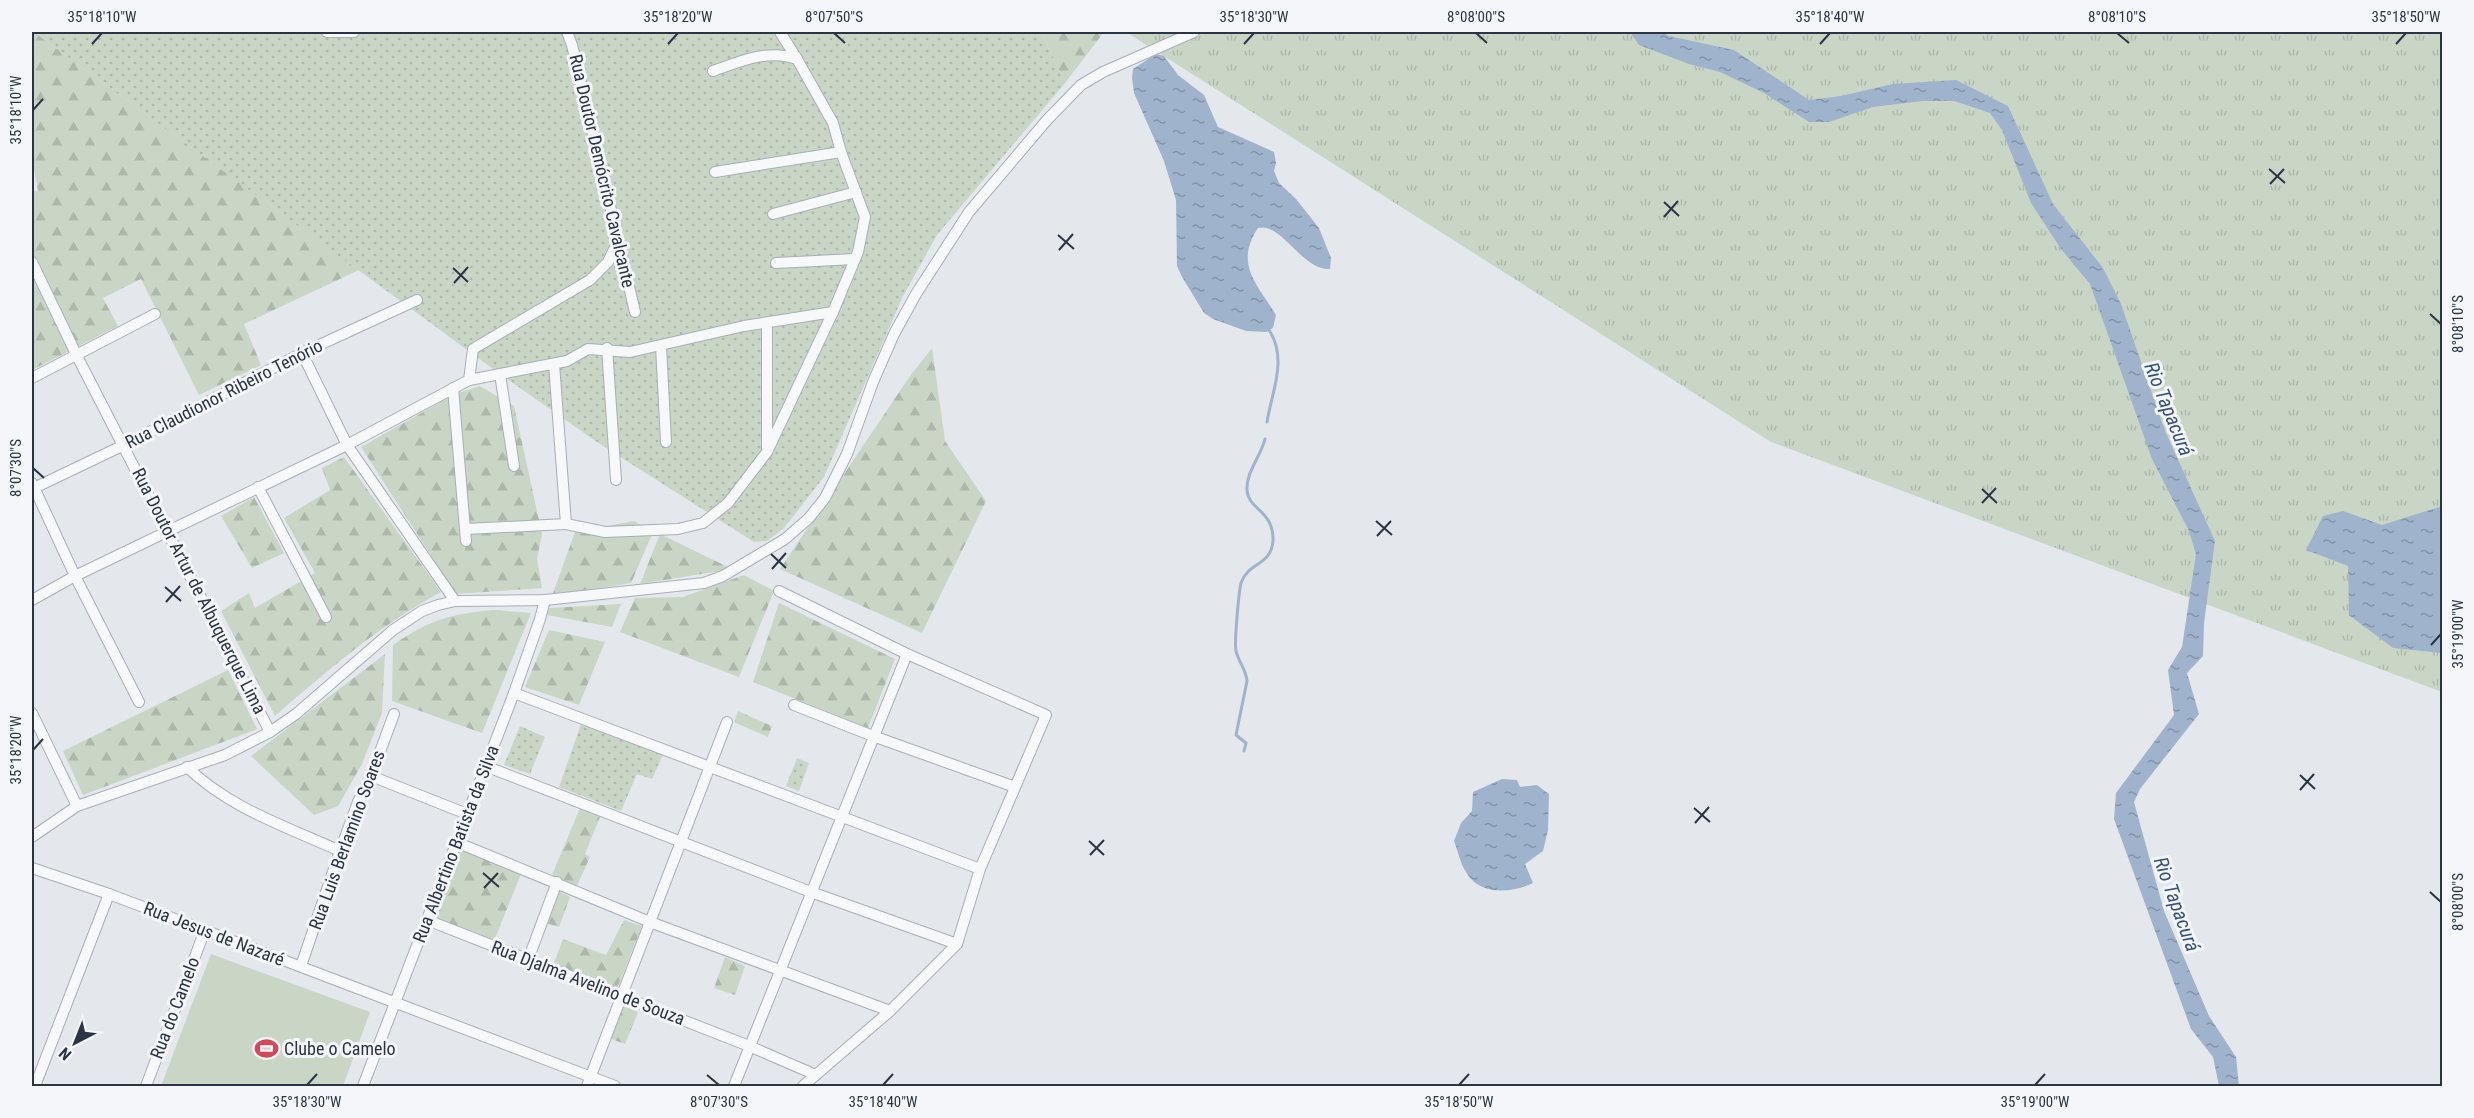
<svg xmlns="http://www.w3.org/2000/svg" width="2474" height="1118" viewBox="0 0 2474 1118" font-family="'Roboto Condensed',sans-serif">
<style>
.grass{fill:url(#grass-tufts)}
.forest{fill:url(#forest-firs)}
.park{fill:#c9d6c5}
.garden{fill:url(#garden-dots)}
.water{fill:url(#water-ripples)}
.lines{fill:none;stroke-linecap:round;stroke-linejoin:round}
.stream{stroke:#9fb4cc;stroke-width:3}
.minor-casing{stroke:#a9aeb7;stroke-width:12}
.minor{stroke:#f7f8fa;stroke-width:10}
.ticks{fill:none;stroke:#2b3445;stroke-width:2}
.labels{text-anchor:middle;stroke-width:6;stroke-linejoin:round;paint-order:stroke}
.street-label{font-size:18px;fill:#2b3445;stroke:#f4f6f9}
.poi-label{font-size:18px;fill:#2b3445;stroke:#f4f6f9;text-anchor:start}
.water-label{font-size:20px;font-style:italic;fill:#34527a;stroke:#f4f6f9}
.neatline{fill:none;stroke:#2b3445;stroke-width:2}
.ticks-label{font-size:15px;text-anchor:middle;fill:#2b3445}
</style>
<defs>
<pattern id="grass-tufts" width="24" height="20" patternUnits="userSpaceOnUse" patternTransform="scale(1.5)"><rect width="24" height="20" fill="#c9d6c5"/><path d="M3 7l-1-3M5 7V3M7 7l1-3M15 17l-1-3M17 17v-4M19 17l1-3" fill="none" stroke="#adb8ab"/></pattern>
<pattern id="forest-firs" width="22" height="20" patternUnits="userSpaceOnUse" patternTransform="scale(1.5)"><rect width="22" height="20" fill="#c9d6c5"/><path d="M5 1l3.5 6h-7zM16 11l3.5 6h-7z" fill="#adb8ab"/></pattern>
<pattern id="garden-dots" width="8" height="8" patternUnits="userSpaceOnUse" patternTransform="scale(1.5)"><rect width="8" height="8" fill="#c9d6c5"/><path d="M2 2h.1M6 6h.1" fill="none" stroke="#adb8ab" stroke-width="1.8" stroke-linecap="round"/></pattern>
<pattern id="water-ripples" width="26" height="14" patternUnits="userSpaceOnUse" patternTransform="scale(1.5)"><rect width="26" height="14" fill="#9fb4cc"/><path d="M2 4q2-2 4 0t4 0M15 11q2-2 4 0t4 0" fill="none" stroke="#8293a7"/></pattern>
</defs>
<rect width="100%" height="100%" fill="#e4e7ec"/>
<polygon class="grass" points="1126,32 2442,32 2442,692 1771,442"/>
<g class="forest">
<polygon points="32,32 34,32 359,270 244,324 261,365 199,395 141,279 103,298 118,326 34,369 32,365 32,191 38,191 32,158"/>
<polygon points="1041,32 1104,32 1065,83"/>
<polygon points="932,348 945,441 986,501 922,633 780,569 910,376"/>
<polygon points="480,386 514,406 542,534 537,559 542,588 456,594 361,447 455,394"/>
<path d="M344,457L441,592C380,625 327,671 275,716L221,611L249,593L255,608L315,573L284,518L330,490L322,468Z"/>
<polygon points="254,497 284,553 252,568 221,516"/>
<polygon points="634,521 653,532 631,583 552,596 575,532"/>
<polygon points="660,534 732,569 640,584"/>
<polygon points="744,575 774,591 739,677 620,632 635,598 683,597"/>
<polygon points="779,603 895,659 868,728 753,682"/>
<polygon points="621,604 612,627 547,615 549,608"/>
<path d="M493,610L531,613L482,733L392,701L393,645C429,620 450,614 493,610Z"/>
<polygon points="549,630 605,642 579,705 525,687"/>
<polygon points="385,654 382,713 362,764 338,806 314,815 251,756"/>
<polygon points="228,670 257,729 83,795 63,751"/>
<polygon points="738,711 772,726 768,737 734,722"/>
<polygon points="580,808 600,817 585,854 590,857 577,886 552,875"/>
<polygon points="459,847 521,874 494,941 432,917"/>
<polygon points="558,891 570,897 559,927 546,923"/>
<polygon points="624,920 642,926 617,989 554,963 563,939 606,955"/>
<polygon points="725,957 745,966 735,995 714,988"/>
<polygon points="623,1006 638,1012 625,1044 611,1039"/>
</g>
<polygon class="park" points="211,954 370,1012 343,1086 161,1086"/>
<g class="garden">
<polygon points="34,32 1041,32 1065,83 937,235 903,296 824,477 784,528 767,541 754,542 597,442 500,374"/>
<polygon points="581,724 663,755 652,779 637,774 621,811 559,787"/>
<polygon points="520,726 545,737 530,774 504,765"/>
<polygon points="797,758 809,763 799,791 786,786"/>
</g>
<g class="water">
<polygon points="1630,32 1662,32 1669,36 1734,50 1809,100 1841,96 1893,84 1956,80 2008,106 2053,204 2103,268 2121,304 2165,431 2215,541 2204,623 2203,656 2187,673 2199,714 2140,789 2134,802 2164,911 2209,1016 2236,1057 2239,1086 2219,1086 2213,1057 2191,1029 2114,819 2116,793 2174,715 2168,670 2182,647 2196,554 2189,531 2152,459 2090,284 2061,249 2031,203 2002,130 1990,113 1954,101 1923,101 1873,107 1829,122 1809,122 1764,93 1720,72 1689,64 1639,45"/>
<path d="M1156,54L1164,56L1178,75L1204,95L1218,127L1274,152L1276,163L1274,171L1279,183L1296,199L1319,228L1331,258L1330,269C1302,271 1282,222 1258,228C1234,264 1257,284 1276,315L1273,328L1266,332L1246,331L1213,319L1204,313L1182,277L1177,266L1176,200L1164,161L1134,93L1132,78L1133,69Z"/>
<polygon points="2442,506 2442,653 2393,648 2349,615 2348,566 2306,550 2323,516 2343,511 2382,525"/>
<path d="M1502,779L1517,780L1520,787L1537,785L1549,794L1548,830L1543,851L1525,864L1533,883C1512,893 1479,896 1466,872C1460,863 1458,851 1454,841L1461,823L1472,811L1473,792Z"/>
</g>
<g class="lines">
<g class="stream">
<path d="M1267,422C1272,391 1288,359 1269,330"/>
<path d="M1244,751L1246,743L1236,735L1247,681C1246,669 1239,663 1236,651C1234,643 1239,591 1241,583C1248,562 1271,566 1273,541C1274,510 1248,510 1247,490C1246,472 1261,456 1265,439"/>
</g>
<defs>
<g id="minor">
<polyline points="327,32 354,32"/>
<polyline points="567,32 572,45 635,312"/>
<polyline points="780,32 797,59"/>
<polyline points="715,172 841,152"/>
<polyline points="773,214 856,192"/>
<polyline points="32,262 77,356 270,732"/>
<polyline points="776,263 855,259"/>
<polyline points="767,323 767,448"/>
<polyline points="661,346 666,442"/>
<polyline points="607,348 616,480"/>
<polyline points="302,353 347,445 455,601"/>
<polyline points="500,374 514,466"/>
<polyline points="32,378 155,314"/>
<polyline points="469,380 567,361 588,349 630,352 744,326 833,312"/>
<polyline points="453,388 466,541"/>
<polyline points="32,483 75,576 139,702"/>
<polyline points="258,487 326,617"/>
<polyline points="32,489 124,445 302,353 417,300"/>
<path d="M566,524L605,532L678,529L703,523L728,503L767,452L833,312L858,252L865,217L841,152L833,123L797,59C767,49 741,61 713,71"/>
<polyline points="466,529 566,524 554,364"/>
<polyline points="779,591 907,654 1046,715 980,869 957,944 890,1011 803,1086"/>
<polyline points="32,600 75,576 347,445 469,380 473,349 590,280 608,262 618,241"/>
<polyline points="514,693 980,869"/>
<polyline points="794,705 873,736 1015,787"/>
<polyline points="32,713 77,806"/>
<polyline points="485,766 811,892 957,944"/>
<path d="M187,767C229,808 287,827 340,851"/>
<polyline points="371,776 467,814"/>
<polyline points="32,837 77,806 225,755 270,732 296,714 393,630 422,611 438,605 455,601 545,600 704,583 723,576 785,539 809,518 825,498 847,454 873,382 894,334 916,294 969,212 1047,120 1081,85 1103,72 1194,32"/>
<polyline points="456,842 650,922 890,1011"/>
<polyline points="32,868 109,894 615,1086"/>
<polyline points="427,920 749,1046 816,1075"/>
<polyline points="528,960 557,882"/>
<polyline points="301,966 340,851 358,802 371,776 394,714"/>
<polyline points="35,1086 109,894"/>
<polyline points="146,1086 205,930"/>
<polyline points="363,1086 514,693 540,619 545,600"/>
<polyline points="587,1086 727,722"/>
<polyline points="734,1086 907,654"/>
</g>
</defs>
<use href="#minor" class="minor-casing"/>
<use href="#minor" class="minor"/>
</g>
<path class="ticks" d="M834,33L845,43M1476,33L1487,43M2117,33L2129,43M92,44L102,33M668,44L678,33M1244,44L1254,33M1820,44L1830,33M2396,44L2406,33M33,110L43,99M2269,169L2285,183M2270,184L2284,169M1664,202L1679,216M1664,217L1678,201M1058,235L1074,249M1059,250L1073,234M453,268L468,282M454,283L468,267M2430,314L2441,324M33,468L44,478M1982,489L1997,503M1982,503L1996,488M1376,521L1392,535M1377,536L1391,521M771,554L786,568M772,569L786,553M165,587L181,601M166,602L180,586M2431,645L2441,634M33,750L43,739M2300,775L2315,789M2300,790L2314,774M1694,808L1710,822M1695,823L1709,807M1089,841L1104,855M1090,855L1104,840M483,873L499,887M484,888L498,873M2430,892L2441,902M707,1075L719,1085M307,1085L317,1074M883,1085L893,1074M1459,1085L1469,1074M2035,1085L2045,1074"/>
<defs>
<symbol id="stadium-bare" viewBox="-9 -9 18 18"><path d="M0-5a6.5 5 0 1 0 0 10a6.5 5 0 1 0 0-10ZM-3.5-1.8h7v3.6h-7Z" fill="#d1495b" stroke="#f4f6f9" stroke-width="2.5" paint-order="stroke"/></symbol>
</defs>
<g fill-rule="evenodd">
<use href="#stadium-bare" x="250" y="1032" width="33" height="33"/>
</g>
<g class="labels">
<g class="street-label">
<text transform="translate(602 171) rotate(77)" y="6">Rua Doutor Demócrito Cavalcante</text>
<text transform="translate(224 394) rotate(-27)" y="6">Rua Claudionor Ribeiro Tenório</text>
<text transform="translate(199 591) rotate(63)" y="6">Rua Doutor Artur de Albuquerque Lima</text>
<text transform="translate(347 840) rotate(-70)" y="6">Rua Luis Berlamino Soares</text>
<text transform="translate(456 844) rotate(-69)" y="6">Rua Albertino Batista da Silva</text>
<text transform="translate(214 934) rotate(21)" y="6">Rua Jesus de Nazaré</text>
<text transform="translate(588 983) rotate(21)" y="6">Rua Djalma Avelino de Souza</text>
<text transform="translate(175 1008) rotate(-69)" y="6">Rua do Camelo</text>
</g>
<g class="poi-label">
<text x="284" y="1055">Clube o Camelo</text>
</g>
<g class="water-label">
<text transform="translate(2169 409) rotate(68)" y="7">Rio Tapacurá</text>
<text transform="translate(2177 904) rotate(70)" y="7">Rio Tapacurá</text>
</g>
</g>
<rect width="2474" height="1118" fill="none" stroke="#f4f6f9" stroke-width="66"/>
<g transform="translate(75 1043) rotate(222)" stroke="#f4f6f9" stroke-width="4.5" paint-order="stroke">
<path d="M0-4.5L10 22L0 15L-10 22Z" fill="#2b3445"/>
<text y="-9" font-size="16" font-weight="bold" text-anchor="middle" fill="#2b3445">N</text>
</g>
<rect x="33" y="33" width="2408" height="1052" class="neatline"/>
<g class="ticks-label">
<text x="102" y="22">35°18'10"W</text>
<text x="678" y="22">35°18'20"W</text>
<text x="834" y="22">8°07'50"S</text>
<text x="1254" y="22">35°18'30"W</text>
<text x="1476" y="22">8°08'00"S</text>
<text x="1830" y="22">35°18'40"W</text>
<text x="2117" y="22">8°08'10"S</text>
<text x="2406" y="22">35°18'50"W</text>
<text transform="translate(16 110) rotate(-90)" y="5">35°18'10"W</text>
<text transform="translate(2458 324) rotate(-90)" y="5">8°08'10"S</text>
<text transform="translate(16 468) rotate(-90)" y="5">8°07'30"S</text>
<text transform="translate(2458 634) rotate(-90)" y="5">35°19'00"W</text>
<text transform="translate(16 750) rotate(-90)" y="5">35°18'20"W</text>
<text transform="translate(2458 902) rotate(-90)" y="5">8°08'00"S</text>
<text x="307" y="1107">35°18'30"W</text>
<text x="719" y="1107">8°07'30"S</text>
<text x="883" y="1107">35°18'40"W</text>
<text x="1459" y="1107">35°18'50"W</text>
<text x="2035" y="1107">35°19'00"W</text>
</g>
</svg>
